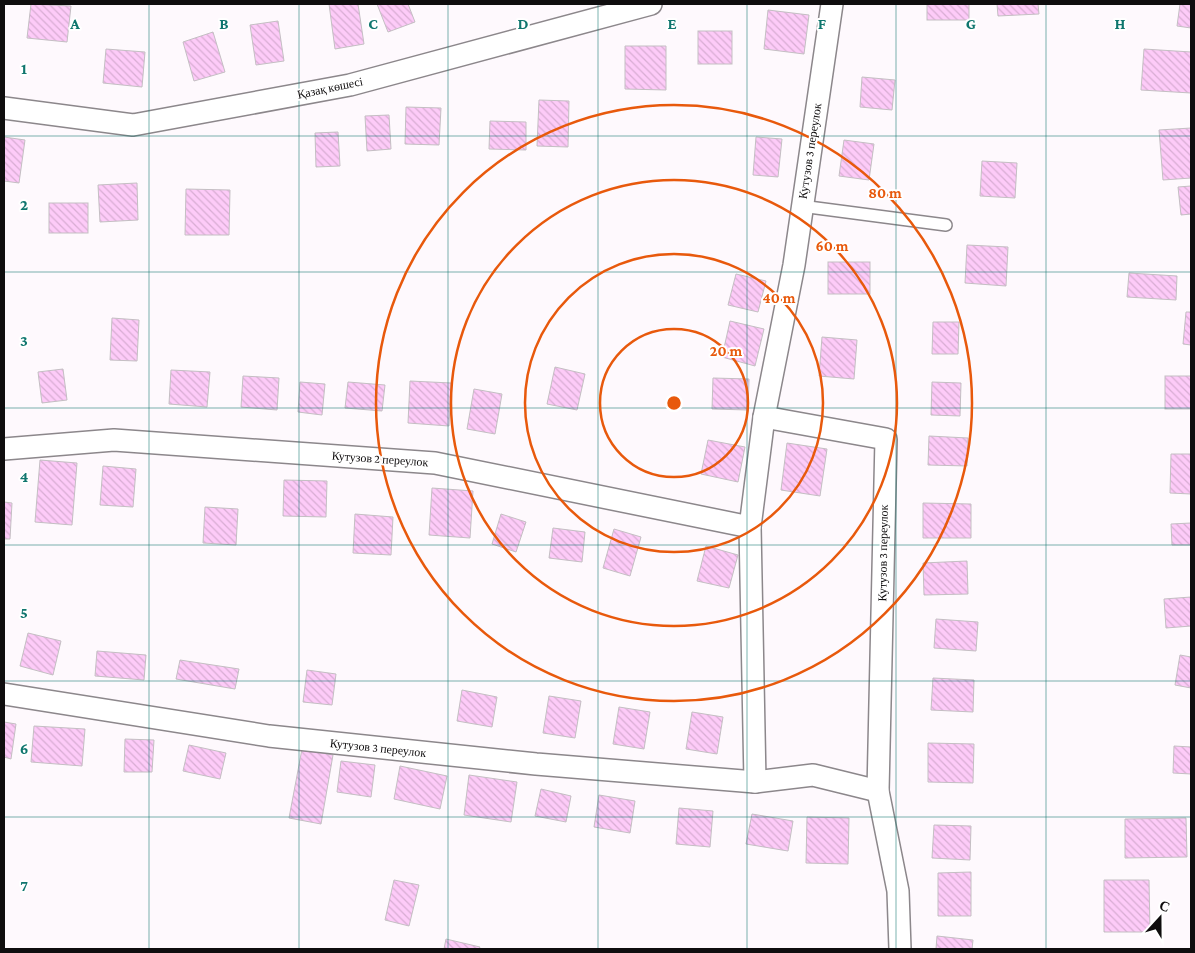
<svg xmlns="http://www.w3.org/2000/svg" width="1195" height="953" viewBox="0 0 1195 953" font-family="'Crimson Pro',serif">
<style>
.building{fill:url(#building-back-hatch);stroke:#c4bfc3}
.lines{fill:none;stroke-linecap:round;stroke-linejoin:round}
.lane-casing{stroke:#8c878b;stroke-width:14}
.street-casing{stroke:#8c878b;stroke-width:24}
.lane{stroke:#fff;stroke-width:11}
.street{stroke:#fff;stroke-width:21}
.grid{fill:none;stroke:#0f766e;stroke-width:1;stroke-opacity:0.55}
.ring{fill:none;stroke:#e8590c;stroke-width:2.5}
.labels{text-anchor:middle;stroke-width:4;stroke-linejoin:round;paint-order:stroke}
.street-label{font-size:12px;fill:#0f0d0e;stroke:#fff}
.grid-label{font-size:16px;text-anchor:middle;font-weight:bold;fill:#0f766e;stroke:#fff;stroke-width:4;stroke-linejoin:round;paint-order:stroke}
.centre{fill:#e8590c;stroke:#fff;stroke-width:2.5}
.ring-label{font-size:15px;text-anchor:middle;font-weight:bold;fill:#e8590c;stroke:#fff;stroke-width:4;stroke-linejoin:round;paint-order:stroke}
</style>
<defs>
<pattern id="building-back-hatch" width="6" height="6" patternUnits="userSpaceOnUse" patternTransform="scale(1.25)"><rect width="6" height="6" fill="#fdcbf8"/><path d="M-1 5l2 2M0 0l6 6M5-1l2 2" fill="none" stroke="#d8add3"/></pattern>
</defs>
<rect width="100%" height="100%" fill="#fef9fd"/>
<g class="building">
<polygon points="31,4 71,6 67,42 27,38"/>
<polygon points="329,4 358,4 364,44 335,49"/>
<polygon points="377,4 408,4 415,22 388,32"/>
<rect x="927" y="4" width="42" height="16"/>
<polygon points="997,4 1038,4 1039,14 998,16"/>
<polygon points="1180,4 1191,4 1191,28 1177,26"/>
<polygon points="768,10 809,15 804,54 764,49"/>
<polygon points="278,21 284,61 256,65 250,25"/>
<rect x="698" y="31" width="34" height="33"/>
<polygon points="213,32 225,72 194,81 183,42"/>
<polygon points="625,46 666,46 666,90 625,89"/>
<polygon points="106,49 145,52 142,87 103,83"/>
<polygon points="1144,49 1191,52 1191,93 1141,90"/>
<polygon points="862,77 895,80 892,110 860,107"/>
<polygon points="539,100 569,101 568,147 537,146"/>
<polygon points="406,107 441,108 439,145 405,144"/>
<polygon points="389,115 391,149 367,151 365,116"/>
<polygon points="490,121 526,122 526,150 489,149"/>
<polygon points="1191,128 1191,178 1163,180 1159,130"/>
<polygon points="338,132 340,166 316,167 315,133"/>
<polygon points="4,137 25,140 19,183 4,181"/>
<polygon points="756,137 782,139 778,177 753,175"/>
<polygon points="844,140 874,144 869,180 839,176"/>
<polygon points="982,161 1017,163 1015,198 980,196"/>
<polygon points="137,183 138,220 100,222 98,185"/>
<polygon points="1191,186 1191,214 1181,215 1178,187"/>
<polygon points="186,189 230,190 229,235 185,235"/>
<rect x="49" y="203" width="39" height="30"/>
<polygon points="967,245 1008,247 1006,286 965,283"/>
<rect x="828" y="262" width="42" height="32"/>
<polygon points="1129,273 1177,276 1176,300 1127,297"/>
<polygon points="736,274 766,281 758,312 728,305"/>
<polygon points="1186,312 1191,312 1191,345 1183,344"/>
<polygon points="112,318 139,320 137,361 110,360"/>
<polygon points="730,321 764,329 755,366 722,357"/>
<polygon points="933,322 959,322 958,354 932,354"/>
<polygon points="822,337 857,340 854,379 819,376"/>
<polygon points="555,367 585,374 577,410 547,404"/>
<polygon points="63,369 67,400 42,403 38,372"/>
<polygon points="171,370 210,372 207,407 169,404"/>
<polygon points="243,376 279,378 277,410 241,407"/>
<rect x="1165" y="376" width="26" height="33"/>
<polygon points="713,378 749,379 748,410 712,409"/>
<polygon points="410,381 451,383 449,426 408,423"/>
<polygon points="300,382 325,384 322,415 298,412"/>
<polygon points="348,382 385,385 382,411 345,408"/>
<polygon points="932,382 961,383 960,416 931,415"/>
<polygon points="474,389 502,394 495,434 467,429"/>
<polygon points="929,436 968,438 967,466 928,465"/>
<polygon points="708,440 745,447 738,482 701,474"/>
<polygon points="787,443 827,449 820,496 781,490"/>
<polygon points="1171,454 1191,454 1191,494 1170,493"/>
<polygon points="40,460 77,463 72,525 35,522"/>
<polygon points="103,466 136,469 133,507 100,505"/>
<polygon points="284,480 327,481 326,517 283,516"/>
<polygon points="432,488 473,491 470,538 429,535"/>
<polygon points="4,502 12,503 10,539 4,539"/>
<polygon points="923,503 971,504 971,538 923,538"/>
<polygon points="205,507 238,509 236,545 203,543"/>
<polygon points="355,514 393,517 391,555 353,553"/>
<polygon points="501,514 526,522 516,552 492,544"/>
<polygon points="1191,523 1191,545 1172,545 1171,524"/>
<polygon points="553,528 585,532 582,562 549,558"/>
<polygon points="614,529 641,537 630,576 603,568"/>
<polygon points="706,546 738,555 729,588 697,581"/>
<polygon points="967,561 968,594 924,595 923,563"/>
<polygon points="1191,597 1191,626 1166,628 1164,599"/>
<polygon points="936,619 978,622 976,651 934,648"/>
<polygon points="28,633 61,641 53,675 20,666"/>
<polygon points="97,651 146,655 144,680 95,676"/>
<polygon points="1180,655 1191,657 1191,688 1175,685"/>
<polygon points="180,660 239,669 235,689 176,679"/>
<polygon points="307,670 336,674 332,705 303,702"/>
<polygon points="933,678 974,680 973,712 931,710"/>
<polygon points="462,690 497,697 492,727 457,721"/>
<polygon points="549,696 581,701 575,738 543,733"/>
<polygon points="619,707 650,712 644,749 613,744"/>
<polygon points="692,712 723,717 717,754 686,749"/>
<polygon points="4,722 16,724 11,759 4,757"/>
<polygon points="34,726 85,729 82,766 31,762"/>
<polygon points="125,739 154,740 152,772 124,772"/>
<polygon points="928,743 974,744 973,783 928,782"/>
<polygon points="189,745 226,753 220,779 183,771"/>
<polygon points="1174,746 1191,747 1191,774 1173,773"/>
<polygon points="302,749 333,755 321,824 289,818"/>
<polygon points="341,761 375,765 371,797 337,792"/>
<polygon points="400,766 447,776 440,809 394,799"/>
<polygon points="469,775 517,782 511,822 464,815"/>
<polygon points="541,789 571,796 566,822 535,816"/>
<polygon points="599,795 635,801 630,833 594,827"/>
<polygon points="679,808 713,811 710,847 676,844"/>
<polygon points="752,814 793,821 788,851 746,844"/>
<polygon points="807,817 849,818 848,864 806,863"/>
<polygon points="1186,818 1187,857 1125,858 1125,819"/>
<polygon points="934,825 971,826 970,860 932,858"/>
<polygon points="971,872 971,916 938,916 938,873"/>
<polygon points="394,880 419,885 409,926 385,920"/>
<polygon points="1104,880 1149,880 1150,932 1104,932"/>
<polygon points="937,936 973,940 972,949 936,949"/>
<polygon points="446,939 480,947 479,949 444,949"/>
</g>
<g class="lines">
<defs>
<polyline id="lane" points="801,206 946,225"/>
<g id="street">
<polyline points="4,108 133,125 350,85 651,4"/>
<polyline points="764,417 886,439 878,791 898,891 900,949"/>
<polyline points="4,449 114,440 435,463 750,527"/>
<polyline points="4,694 269,736 536,764 755,782 813,775 878,791"/>
<polyline points="755,782 750,527 764,417 794,265 832,4"/>
</g>
</defs>
<use href="#lane" class="lane-casing"/>
<use href="#street" class="street-casing"/>
<use href="#lane" class="lane"/>
<use href="#street" class="street"/>
</g>
<path class="grid" d="M149,4V949M299,4V949M448,4V949M598,4V949M747,4V949M896,4V949M1046,4V949M4,136H1191M4,272H1191M4,408H1191M4,545H1191M4,681H1191M4,817H1191"/>
<g class="ring">
<circle cx="674" cy="403" r="74"/>
<circle cx="674" cy="403" r="149"/>
<circle cx="674" cy="403" r="223"/>
<circle cx="674" cy="403" r="298"/>
</g>
<g class="labels">
<g class="street-label">
<text transform="translate(330 88) rotate(-12)" y="4">Қазақ көшесі</text>
<text transform="translate(810 151) rotate(-81)" y="4">Кутузов 3 переулок</text>
<text transform="translate(380 459) rotate(4)" y="4">Кутузов 2 переулок</text>
<text transform="translate(883 553) rotate(-89)" y="4">Кутузов 3 переулок</text>
<text transform="translate(378 748) rotate(6)" y="4">Кутузов 3 переулок</text>
</g>
</g>
<g class="grid-label">
<text x="75" y="29">A</text>
<text x="224" y="29">B</text>
<text x="373" y="29">C</text>
<text x="523" y="29">D</text>
<text x="672" y="29">E</text>
<text x="822" y="29">F</text>
<text x="971" y="29">G</text>
<text x="1120" y="29">H</text>
<text x="24" y="74">1</text>
<text x="24" y="210">2</text>
<text x="24" y="346">3</text>
<text x="24" y="482">4</text>
<text x="24" y="618">5</text>
<text x="24" y="754">6</text>
<text x="24" y="891">7</text>
</g>
<circle cx="674" cy="403" r="8" class="centre"/>
<g class="ring-label">
<text x="885" y="198">80 m</text>
<text x="832" y="251">60 m</text>
<text x="779" y="303">40 m</text>
<text x="726" y="356">20 m</text>
</g>
<rect width="1195" height="953" fill="none" stroke="#0f0d0e" stroke-width="10"/>
<g transform="translate(1160 918) rotate(21)" stroke="#ffffff" stroke-width="4" paint-order="stroke">
<path d="M0-4L9 19L0 12L-9 19Z" fill="#0f0d0e"/>
<text y="-8" font-size="14" font-weight="bold" text-anchor="middle" fill="#0f0d0e">С</text>
</g>
</svg>
